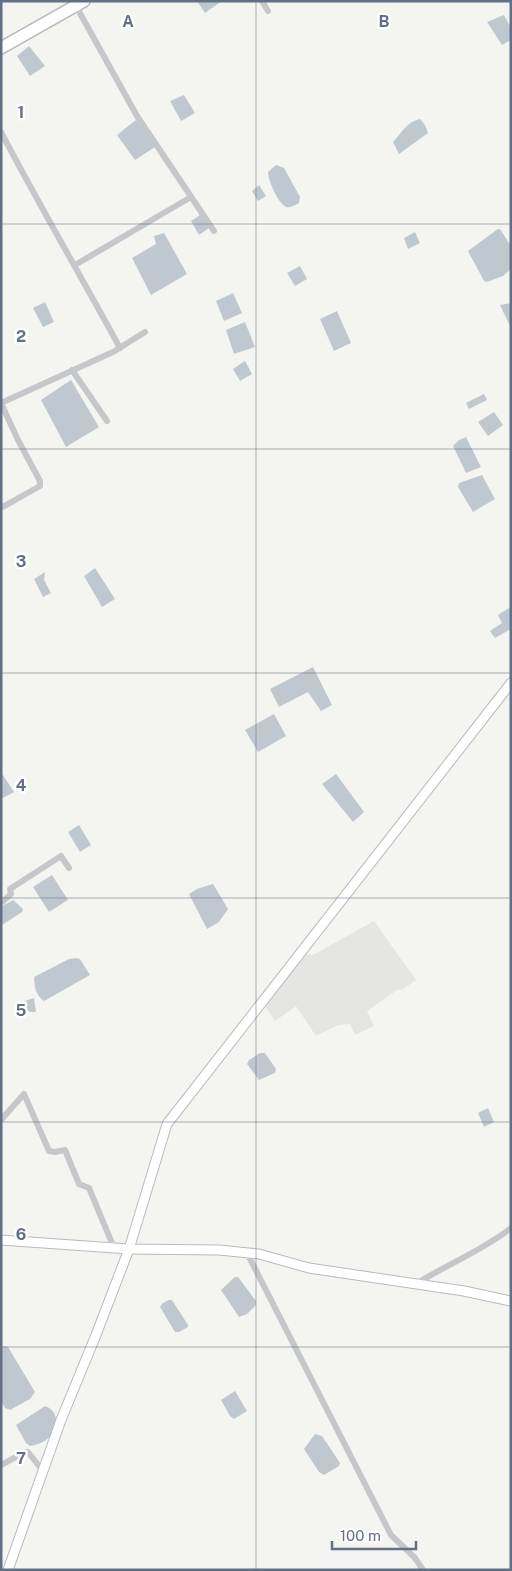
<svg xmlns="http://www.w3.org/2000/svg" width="512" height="1571" viewBox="0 0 512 1571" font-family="'Public Sans',sans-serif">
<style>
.built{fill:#e5e5e4}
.water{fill:#c0c8cf}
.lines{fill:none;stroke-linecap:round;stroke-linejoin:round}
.secondary-casing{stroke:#b7babf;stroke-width:11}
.highway-casing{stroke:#b5b7bb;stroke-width:14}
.street{stroke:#c5c7cb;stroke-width:6}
.secondary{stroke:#fff;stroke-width:9}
.highway{stroke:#fff;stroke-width:11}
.grid{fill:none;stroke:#636f83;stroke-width:1;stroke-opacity:0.55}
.grid-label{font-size:16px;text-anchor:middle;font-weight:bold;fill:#636f83;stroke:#fff;stroke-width:5;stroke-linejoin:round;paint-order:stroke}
</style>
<rect width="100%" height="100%" fill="#f4f5f1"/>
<polygon class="built" points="374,921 416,980 403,989 397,990 367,1011 374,1026 355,1035 350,1024 338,1025 316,1036 296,1006 275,1021 265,1006 306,954 313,955"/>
<g class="water">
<polygon points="197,1 222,1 205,13"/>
<polygon points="504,15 511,28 511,40 502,45 487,22"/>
<polygon points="29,46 45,66 30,76 17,56"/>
<polygon points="184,95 195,113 181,121 170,101"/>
<path d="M420,119L425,125L428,133L399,154L393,142C402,133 406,122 420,119Z"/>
<polygon points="136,120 155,147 135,160 117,135"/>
<path d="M276,165L284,168L300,197L299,203C295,205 291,208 287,207C279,206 268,180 268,172Z"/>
<polygon points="259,185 266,196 258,201 252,191"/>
<polygon points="200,215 209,228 199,235 191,221"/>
<polygon points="498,229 500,229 511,246 511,269 503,276 487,282 484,281 468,251"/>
<polygon points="415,232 420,243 408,249 404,238"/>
<polygon points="164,233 187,274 151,295 132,258 156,244 154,236"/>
<polygon points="300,266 307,279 295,286 287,273"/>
<polygon points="233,293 242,313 224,321 216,301"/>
<polygon points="45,302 54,322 43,327 33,308"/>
<polygon points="511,303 511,328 500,305"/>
<polygon points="337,311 351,343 334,351 320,319"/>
<polygon points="245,322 255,347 234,354 226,330"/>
<polygon points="245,361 252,374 240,381 233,369"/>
<polygon points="71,380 99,427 66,447 41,400"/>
<polygon points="484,394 487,400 469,409 466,403"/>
<polygon points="494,412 503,425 488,436 478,422"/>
<polygon points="466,437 481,467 466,473 453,446 459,440"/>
<polygon points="482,475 495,499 473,512 458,487 459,483"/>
<polygon points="95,568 115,599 102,607 84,576"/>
<polygon points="45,572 44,580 51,593 43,597 34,579"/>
<polygon points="509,608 511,612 511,629 495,638 490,631 502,623 498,615"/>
<polygon points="313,667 332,705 321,711 308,692 279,707 270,689"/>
<polygon points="274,714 286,736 258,752 245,730"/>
<polygon points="336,774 364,812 353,822 322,784"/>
<polygon points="3,775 14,792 1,799 1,776"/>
<polygon points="79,825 91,845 80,852 68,832"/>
<polygon points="52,875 68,900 49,912 33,887"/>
<polygon points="213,884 228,909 219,922 207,929 189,894 197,889"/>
<polygon points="13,900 23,909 22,912 2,925 1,907"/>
<path d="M76,958L80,959L90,975L44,1001C35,994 35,988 34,977L69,959Z"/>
<polygon points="34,998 36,1012 31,1012 24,1010 22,1005 25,1001"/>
<polygon points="260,1053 265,1053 276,1069 275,1073 259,1080 247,1064 249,1060"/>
<polygon points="488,1108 494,1122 484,1127 478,1113"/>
<polygon points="235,1277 238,1277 256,1301 256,1305 247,1314 239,1317 221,1290"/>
<polygon points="169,1300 172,1300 188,1325 188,1327 179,1332 175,1332 160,1307 163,1303"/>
<polygon points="5,1346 8,1347 35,1392 30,1399 10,1410 5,1408 1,1401 1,1347"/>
<polygon points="235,1391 247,1411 234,1419 230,1416 221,1400"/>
<path d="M45,1406C61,1412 58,1431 46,1440C42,1443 36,1445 30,1446L26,1443L16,1425Z"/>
<polygon points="315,1434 322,1436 340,1463 339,1466 324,1475 319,1472 304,1449"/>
</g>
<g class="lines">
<defs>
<g id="secondary">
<polyline points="1,1240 129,1249 219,1250 259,1254 309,1268 464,1291 511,1301"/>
<polyline points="8,1570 61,1420 96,1335 129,1249 167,1124 511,683"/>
</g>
<polyline id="highway" points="1,48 84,1"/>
</defs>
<use href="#secondary" class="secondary-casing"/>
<use href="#highway" class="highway-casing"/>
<g class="street">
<polyline points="262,1 268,11"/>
<polyline points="76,6 137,116 214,231"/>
<path d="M1,132C39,205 81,276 120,348"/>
<polyline points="75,265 191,197"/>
<polyline points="72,370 107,421"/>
<polyline points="1,403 113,352 145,332"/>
<polyline points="1,403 18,440 40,481 40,486 1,508"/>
<polyline points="1,903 11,894 10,889 61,856 69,868"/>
<polyline points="1,1120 24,1094 49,1151 55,1152 65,1150 79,1184 89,1188 114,1248"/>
<polyline points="247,1253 391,1535 415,1558 423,1570"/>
<path d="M416,1284C447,1264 482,1251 511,1228"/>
<polyline points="1,1465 25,1452 28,1452 43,1471"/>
</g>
<use href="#secondary" class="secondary"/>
<use href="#highway" class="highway"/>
</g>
<path class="grid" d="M256,1V1570M1,224H511M1,449H511M1,673H511M1,898H511M1,1122H511M1,1347H511"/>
<g class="grid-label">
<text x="128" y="27">A</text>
<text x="384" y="27">B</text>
<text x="21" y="118">1</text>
<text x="21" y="342">2</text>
<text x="21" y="567">3</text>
<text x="21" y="791">4</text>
<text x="21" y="1016">5</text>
<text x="21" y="1240">6</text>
<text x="21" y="1464">7</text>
</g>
<rect width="512" height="1571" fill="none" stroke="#636f83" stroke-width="5"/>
<path d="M332 1541v8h84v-8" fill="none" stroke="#636f83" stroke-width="2.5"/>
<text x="340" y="1541" font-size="15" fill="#636f83" stroke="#ffffff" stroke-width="4" paint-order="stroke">100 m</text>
</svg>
